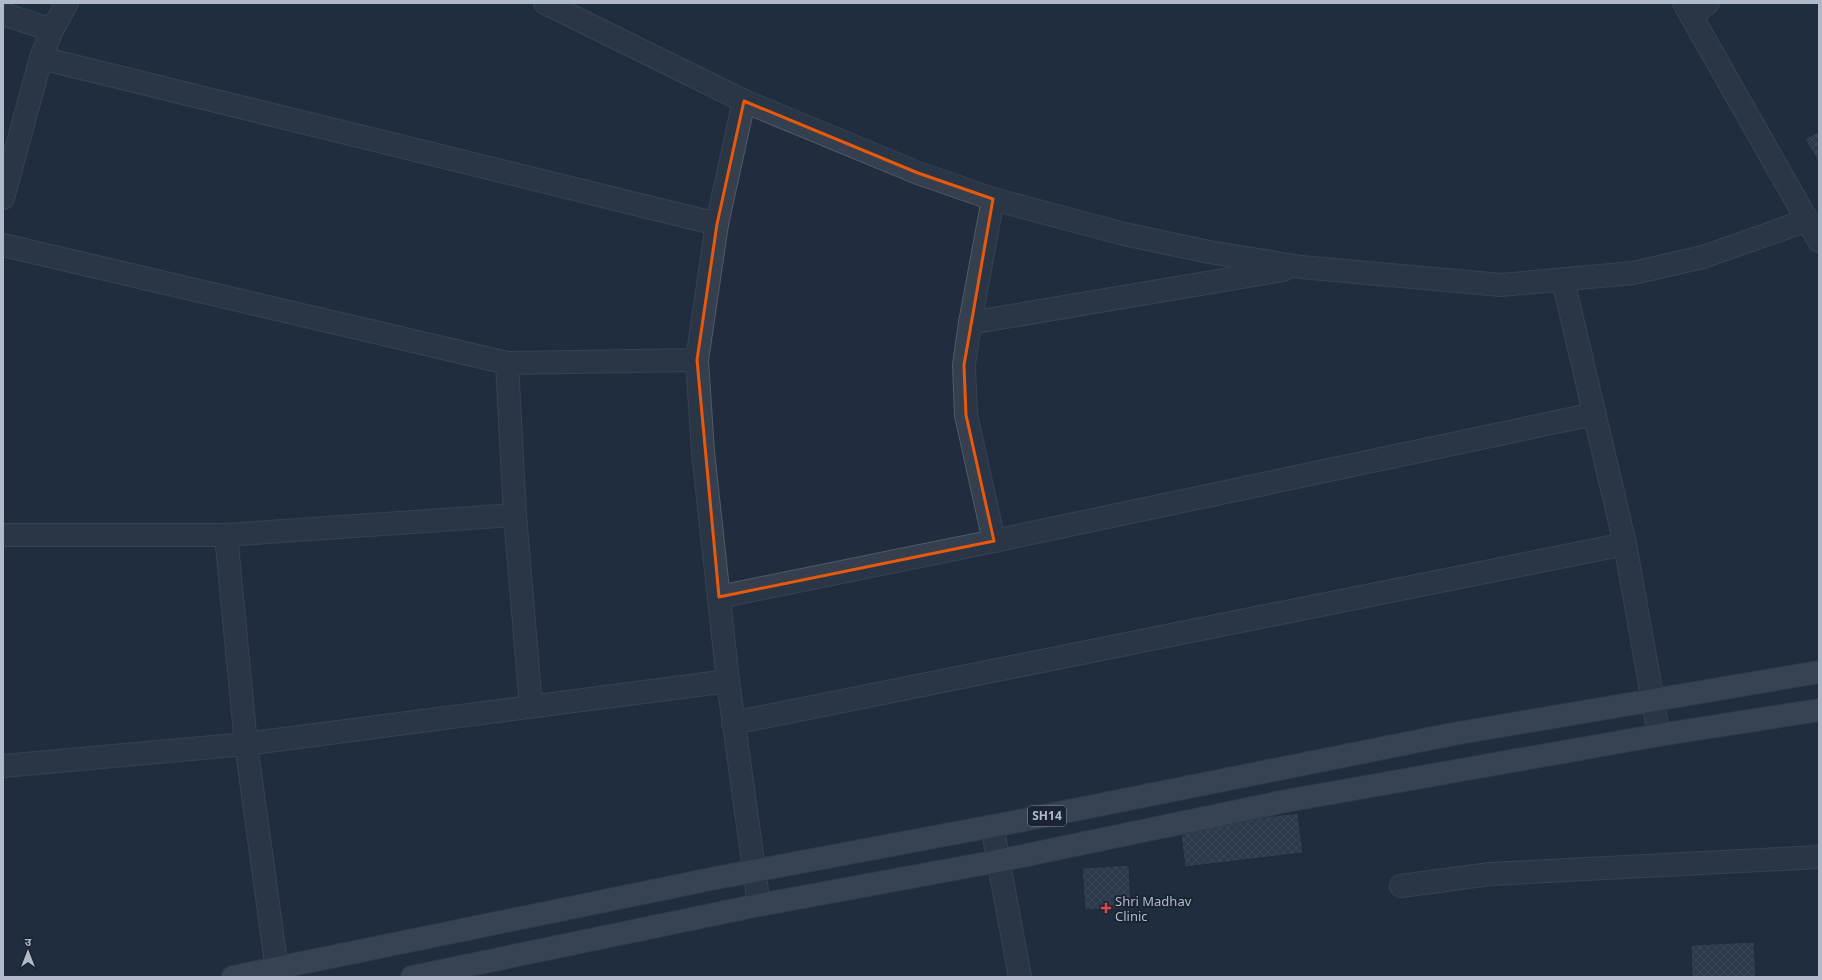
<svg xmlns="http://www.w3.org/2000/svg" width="1822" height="980" viewBox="0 0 1822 980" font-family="'Noto Sans','Noto Sans Devanagari',sans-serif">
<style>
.building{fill:url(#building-cross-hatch);stroke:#1c2634}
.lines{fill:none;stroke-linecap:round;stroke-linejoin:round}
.minor-casing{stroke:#505a68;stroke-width:24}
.major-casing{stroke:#3e4856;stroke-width:24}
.minor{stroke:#353f4e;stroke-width:22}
.major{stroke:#535e6e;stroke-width:22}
.marked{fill:none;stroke:#e8590c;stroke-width:3;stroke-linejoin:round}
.health-dot{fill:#e0444e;stroke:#1a2432;stroke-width:1.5}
.labels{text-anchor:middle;stroke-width:4;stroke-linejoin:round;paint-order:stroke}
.shield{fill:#1a2432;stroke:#838d9c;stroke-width:1}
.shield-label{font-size:12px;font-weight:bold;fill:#b0bac9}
.poi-label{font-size:13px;fill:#b0bac9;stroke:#1a2432;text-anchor:start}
</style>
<defs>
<pattern id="building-cross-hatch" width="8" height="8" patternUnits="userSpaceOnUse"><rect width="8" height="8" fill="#3d4b5d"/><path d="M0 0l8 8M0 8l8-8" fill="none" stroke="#566373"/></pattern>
</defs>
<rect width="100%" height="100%" fill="#212d3e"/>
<g class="building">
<polygon points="1819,131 1819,163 1805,139"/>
<polygon points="1298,813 1303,853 1185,867 1180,827"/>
<polygon points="1129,865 1131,908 1085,910 1082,868"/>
<polygon points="1754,942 1756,977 1692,977 1691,945"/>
</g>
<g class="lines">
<defs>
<g id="minor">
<polyline points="545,3 744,101 918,173 993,199 1124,234 1209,252 1301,267 1501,285 1633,273 1703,257 1808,220"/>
<polyline points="1684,3 1819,241"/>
<polyline points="3,14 52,30"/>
<polyline points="1691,15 1708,3"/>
<polyline points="41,58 52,30 67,3"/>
<polyline points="744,101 717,224 697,360 703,452 728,681 759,905"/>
<polyline points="3,198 41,58 717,224"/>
<polyline points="993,199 970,323 964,365 966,415 994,541"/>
<polyline points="3,245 507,363 697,360"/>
<polyline points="1563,280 1625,544 1659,735"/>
<polyline points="970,323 1283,270"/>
<polyline points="507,363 515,515 531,706"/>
<polyline points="3,535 226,535 515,515"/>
<polyline points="226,535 246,744 278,977"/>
<polyline points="719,597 994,541 1594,414"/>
<polyline points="733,723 1625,544"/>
<polyline points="3,766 246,744 728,681"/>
<polyline points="992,826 1020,977"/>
<polyline points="1401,886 1490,874 1819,857"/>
</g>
<g id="major">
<polyline points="233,977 716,878 1014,822 1453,734 1819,672"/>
<polyline points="412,977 759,905 998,861 1286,801 1659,735 1819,710"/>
</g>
</defs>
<use href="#minor" class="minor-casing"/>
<use href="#major" class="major-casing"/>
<use href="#minor" class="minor"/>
<use href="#major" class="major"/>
</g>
<path d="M0 0H1822V980H0ZM744,101L918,173L993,199L964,365L966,415L994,541L719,597L697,360L717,224Z" fill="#212d3e" fill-opacity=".55" fill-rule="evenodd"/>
<path class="marked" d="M744,101L918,173L993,199L964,365L966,415L994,541L719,597L697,360L717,224Z"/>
<path class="health-dot" d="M1104 902h4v4h4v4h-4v4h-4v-4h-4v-4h4z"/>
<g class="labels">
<rect class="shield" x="1028" y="806" width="38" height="20" rx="3"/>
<g class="shield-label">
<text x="1047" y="820">SH14</text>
</g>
<g class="poi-label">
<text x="1115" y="906">Shri Madhav<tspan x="1115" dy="15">Clinic</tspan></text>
</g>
</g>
<rect width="1822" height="980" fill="none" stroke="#b0bac9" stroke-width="8"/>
<g transform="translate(28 952)" stroke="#1a2432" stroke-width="3" paint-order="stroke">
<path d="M0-3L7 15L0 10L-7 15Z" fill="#b0bac9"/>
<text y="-6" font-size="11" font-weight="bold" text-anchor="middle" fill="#b0bac9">उ</text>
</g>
</svg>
